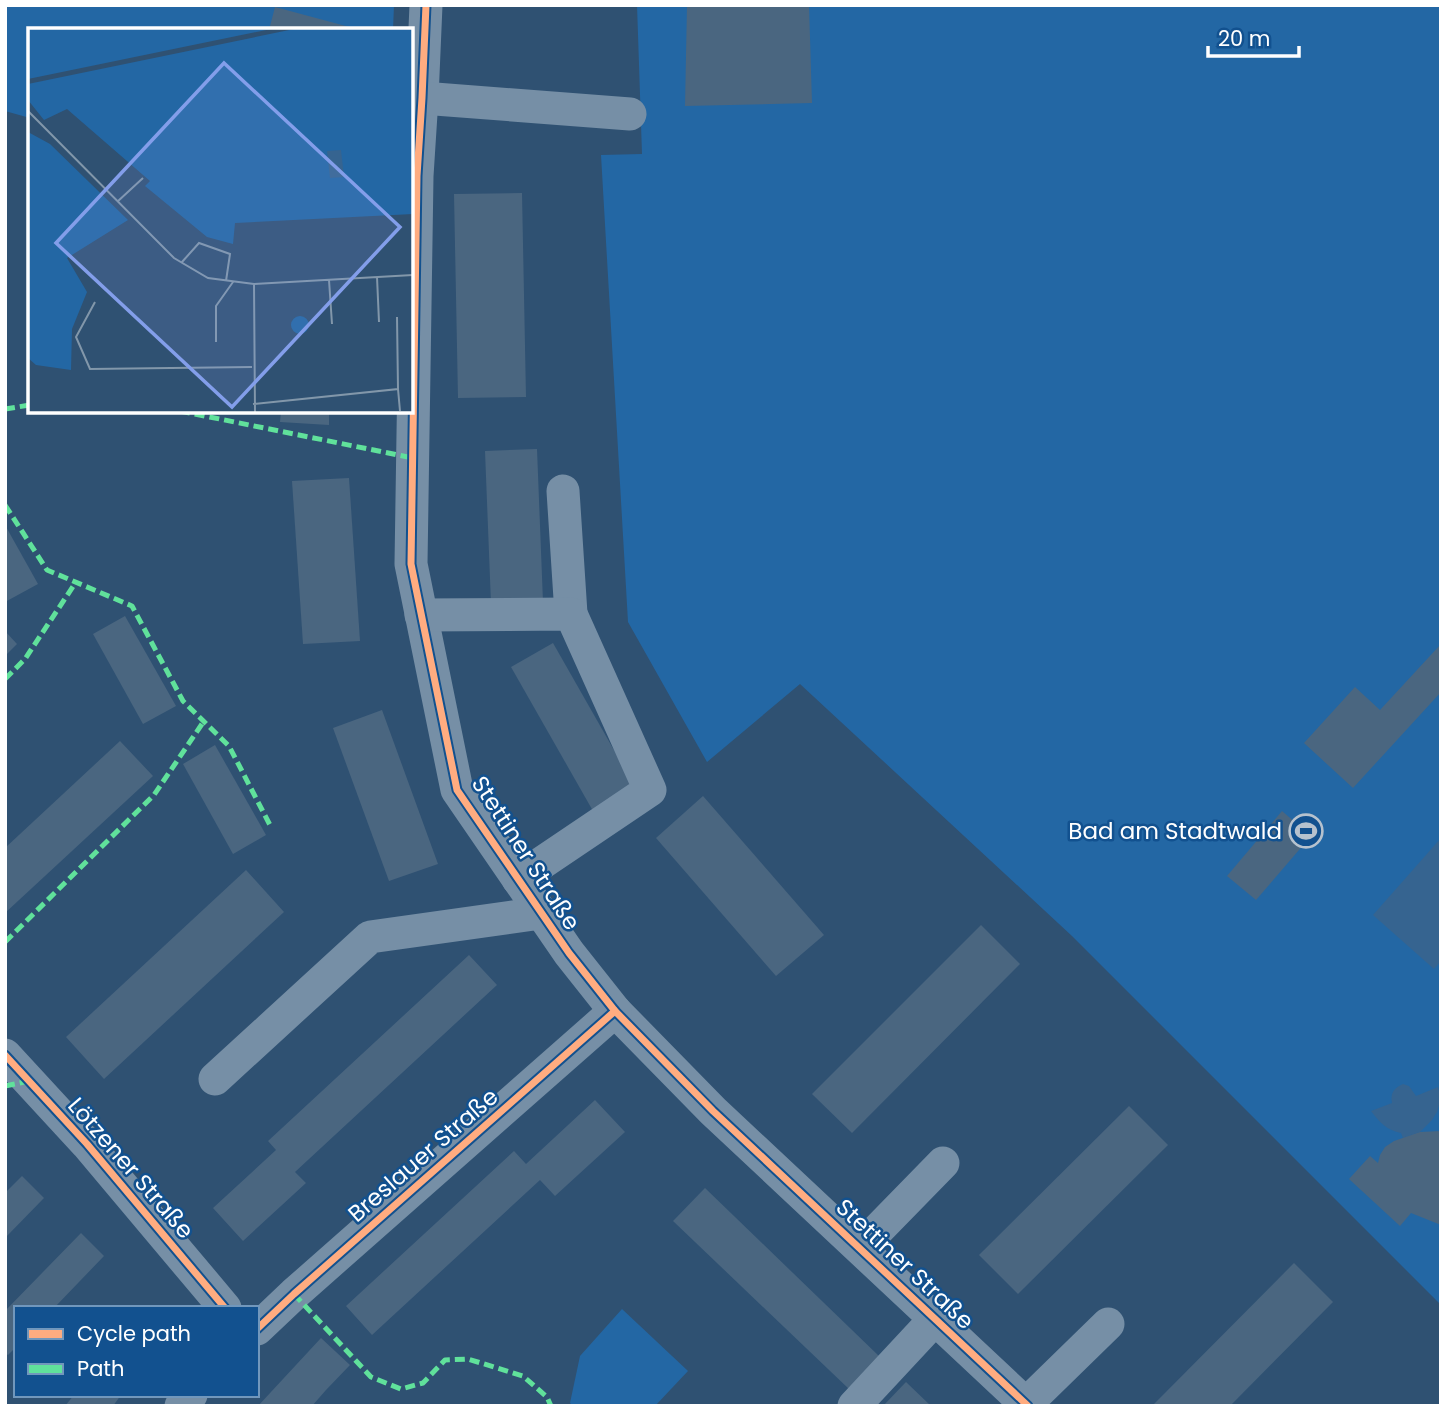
<svg xmlns="http://www.w3.org/2000/svg" width="1446" height="1411" viewBox="0 0 1446 1411" font-family="Poppins,sans-serif">
<style>
.green{fill:#2367a4}
.water{fill:#366490}
.building{fill:#4a6680}
.lines{fill:none;stroke-linecap:round;stroke-linejoin:round}
.minor{stroke:#768fa6;stroke-width:33}
.quiet{stroke:#60e19b;stroke-width:5;stroke-dasharray:10 5;stroke-linecap:butt}
.cycleway-casing{stroke:#12518f;stroke-width:11}
.cycleway{stroke:#ffac80;stroke-width:7}
.labels{text-anchor:middle;stroke-width:5;stroke-linejoin:round;paint-order:stroke}
.poi-label{font-size:23px;fill:#fff;stroke:#12518f;text-anchor:end}
.street-label{font-size:23px;fill:#fff;stroke:#12518f}
.inset-road{fill:none;stroke:#8297aa;stroke-width:2}
.view{fill:#839eea;fill-opacity:0.15;stroke:#839eea;stroke-width:3.5}
.inset-edge{fill:none;stroke:#fff;stroke-width:3.5}
</style>
<rect width="100%" height="100%" fill="#2f5172"/>
<g class="green">
<polygon points="5,5 394,5 393,30 30,30 30,118 5,111"/>
<polygon points="637,5 1441,5 1441,1305 1072,936 800,684 707,762 628,622 601,155 642,154"/>
<polygon points="622,1309 688,1371 655,1406 573,1406 570,1403 580,1356"/>
</g>
<g class="water">
<polygon points="1441,838 1441,961 1434,969 1373,915"/>
<path d="M1403,1084L1409,1086L1416,1096L1438,1087L1440,1095L1439,1105L1437,1112L1432,1120L1420,1132L1403,1138L1401,1133C1387,1130 1380,1123 1371,1111L1392,1103C1390,1093 1394,1088 1403,1084Z"/>
</g>
<g class="building">
<polygon points="687,5 809,5 812,103 685,106"/>
<polygon points="275,7 357,29 357,30 269,30"/>
<polygon points="522,193 526,397 458,398 454,194"/>
<polygon points="281,411 329,411 329,425 280,422"/>
<polygon points="537,449 543,602 491,604 485,451"/>
<polygon points="349,478 360,641 303,644 292,481"/>
<polygon points="5,525 38,584 5,602"/>
<polygon points="125,616 176,706 143,724 93,634"/>
<polygon points="5,631 17,644 5,656"/>
<polygon points="553,643 635,787 593,811 511,667"/>
<polygon points="1441,644 1441,692 1353,788 1304,743 1355,687 1380,710"/>
<polygon points="382,710 438,864 389,881 333,728"/>
<polygon points="120,741 153,776 5,913 5,848"/>
<polygon points="215,745 266,835 233,854 183,764"/>
<polygon points="703,796 824,935 776,976 656,838"/>
<polygon points="1282,811 1311,836 1256,900 1227,876"/>
<polygon points="246,870 284,912 104,1079 66,1037"/>
<polygon points="981,925 1020,964 852,1133 812,1094"/>
<polygon points="469,955 497,985 295,1172 306,1183 243,1241 213,1208 276,1150 268,1141"/>
<polygon points="595,1100 625,1132 555,1196 540,1180 372,1335 346,1306 514,1151 526,1164"/>
<polygon points="1129,1106 1168,1145 1018,1294 979,1255"/>
<polygon points="1441,1131 1441,1225 1411,1213 1400,1226 1349,1179 1370,1156 1378,1163 1380,1155 1385,1147 1394,1141 1420,1132"/>
<polygon points="22,1176 44,1198 5,1238 5,1193"/>
<polygon points="705,1188 881,1358 850,1390 673,1221"/>
<polygon points="81,1233 104,1256 54,1308 16,1308 16,1347 8,1355 5,1353 5,1311"/>
<polygon points="1294,1263 1333,1302 1230,1406 1152,1406"/>
<polygon points="321,1338 350,1365 326,1390 312,1406 258,1406"/>
<polygon points="906,1382 931,1406 883,1406"/>
<polygon points="74,1395 121,1395 113,1406 65,1406"/>
</g>
<g class="lines">
<g class="minor">
<polyline points="426,5 422,98 417,176 411,564 457,790 569,953 615,1011 713,1111 1028,1406"/>
<polyline points="422,98 630,114"/>
<polyline points="563,491 571,614"/>
<polyline points="421,615 571,614 650,790 518,879"/>
<polyline points="5,1055 87,1144 225,1308"/>
<polyline points="215,1079 370,937 541,913"/>
<polyline points="860,1248 943,1163"/>
<polyline points="257,1329 294,1294 615,1011"/>
<polyline points="1026,1404 1108,1324"/>
<polyline points="181,1406 191,1395"/>
<polyline points="854,1406 935,1319"/>
</g>
<g class="quiet">
<polyline points="5,409 30,405"/>
<polyline points="180,411 413,458"/>
<polyline points="5,505 47,570 132,606 183,701 229,746 271,827"/>
<polyline points="5,679 25,659 76,582"/>
<polyline points="5,942 154,795 204,721"/>
<polyline points="5,1086 29,1081"/>
<polyline points="294,1294 371,1377 401,1389 423,1383 445,1360 468,1359 523,1376 547,1397 551,1406"/>
</g>
<defs>
<g id="cycleway">
<polyline points="426,5 422,98 417,176 411,564 457,790 569,953 615,1011 713,1111 1028,1406"/>
<polyline points="5,1055 87,1144 225,1308"/>
<polyline points="257,1329 294,1294 615,1011"/>
</g>
</defs>
<use href="#cycleway" class="cycleway-casing"/>
<use href="#cycleway" class="cycleway"/>
</g>
<defs>
<symbol id="stadium-ring" viewBox="-11 -11 22 22"><circle r="9.5" fill="#12518f" stroke="#b6c2ce" stroke-width="1.5"/><path d="M0-5a6.5 5 0 1 0 0 10a6.5 5 0 1 0 0-10ZM-3.5-1.8h7v3.6h-7Z" fill="#b6c2ce"/></symbol>
</defs>
<g fill-rule="evenodd">
<use href="#stadium-ring" x="1287" y="812" width="38" height="38"/>
</g>
<g class="labels">
<g class="poi-label">
<text x="1282" y="839">Bad am Stadtwald</text>
</g>
<g class="street-label">
<text transform="translate(526 853) rotate(57)" y="8">Stettiner Straße</text>
<text transform="translate(423 1155) rotate(-41)" y="8">Breslauer Straße</text>
<text transform="translate(131 1168) rotate(49)" y="8">Lötzener Straße</text>
<text transform="translate(905 1264) rotate(43)" y="8">Stettiner Straße</text>
</g>
</g>
<g transform="translate(28 28)">
<rect width="385" height="385" fill="#2f5172"/>
<path d="M0,0H248L0,51ZM271,0H385V186L207,195L205,216L179,209L117,158L122,153L39,81L16,92L0,72V56ZM0,104L22,116L100,192L39,230L59,264L44,301L43,342L8,337L0,330ZM263 297a9 9 0 1 1 18 0a9 9 0 1 1-18 0Z" fill="#2367a4"/>
<path d="M313,122L316,149L302,150L299,123Z" fill="#366490"/>
<path class="inset-road" d="M0,83L146,230L180,250L226,256L385,247M89,174L115,150M154,234L171,215L202,226L198,253M349,249L351,294M301,252L304,296M226,256L227,385M67,274L48,309L62,341L224,339M188,314V278L205,254M370,361L372,383M225,376L370,361L369,289"/>
<path class="view" d="M196,35L372,199L204,379L28,215Z"/>
<rect width="385" height="385" class="inset-edge"/>
</g>
<rect width="1446" height="1411" fill="none" stroke="#ffffff" stroke-width="14"/>
<rect x="14" y="1306" width="245" height="91" fill="#12518f" stroke="#7197bc" stroke-width="2"/>
<rect x="28" y="1329" width="35" height="10" fill="#ffac80" stroke="#7197bc" stroke-width="2"/>
<text x="77" y="1341" font-size="21" fill="#ffffff">Cycle path</text>
<rect x="28" y="1364" width="35" height="10" fill="#60e19b" stroke="#7197bc" stroke-width="2"/>
<text x="77" y="1376" font-size="21" fill="#ffffff">Path</text>
<path d="M1208 46v10h91v-10" fill="none" stroke="#ffffff" stroke-width="3.5"/>
<text x="1218" y="46" font-size="21" fill="#ffffff" stroke="#12518f" stroke-width="5" paint-order="stroke">20 m</text>
</svg>
